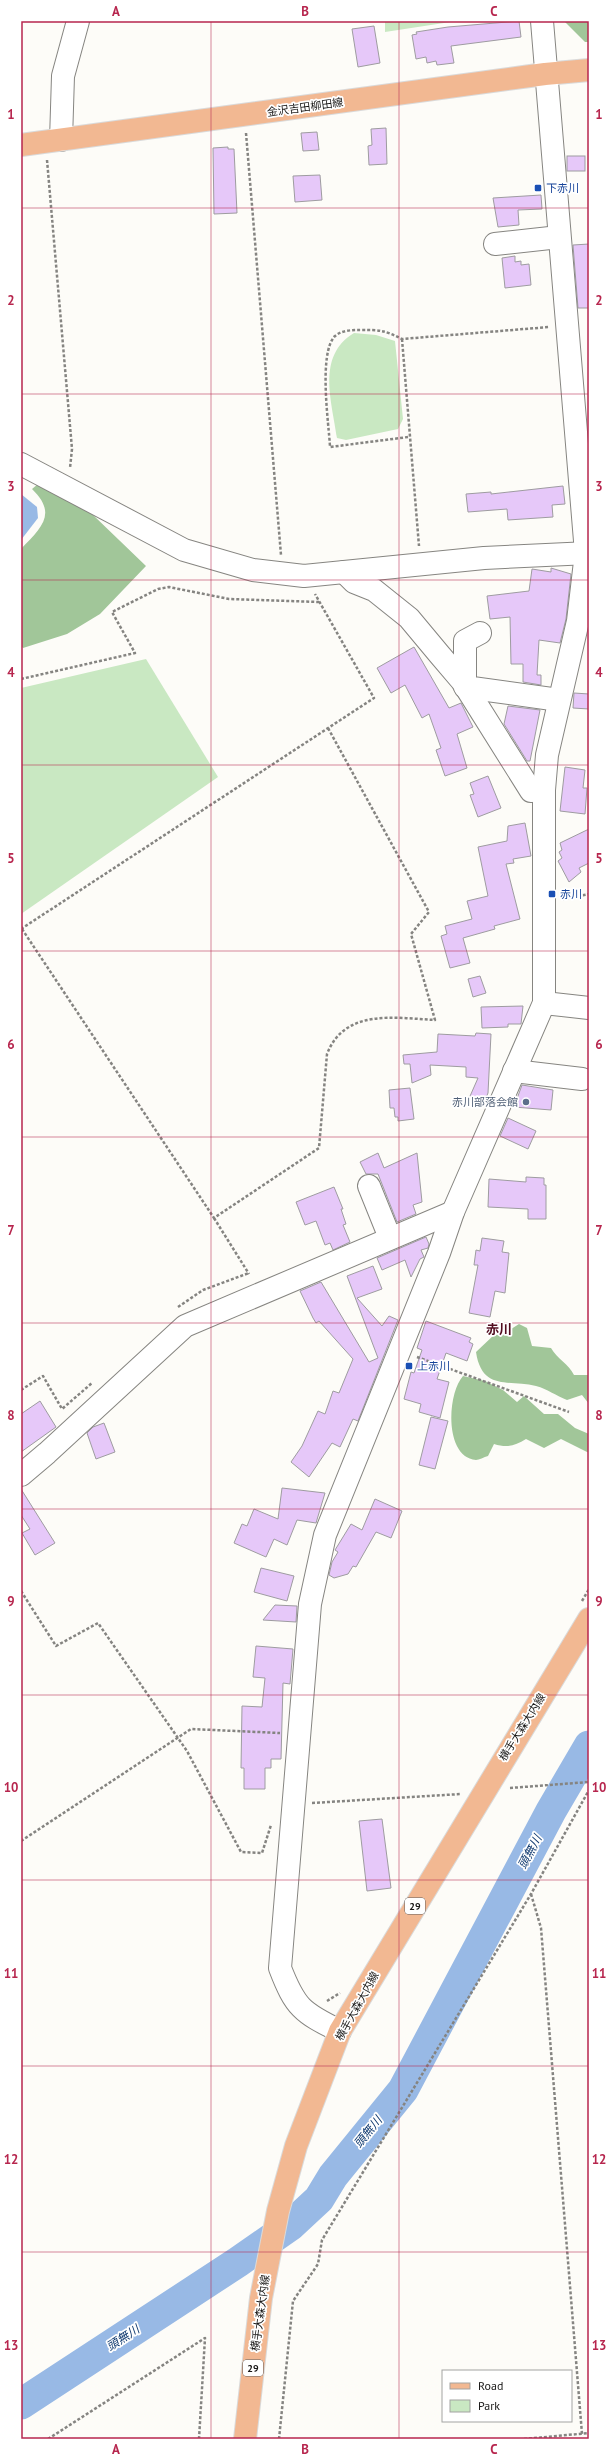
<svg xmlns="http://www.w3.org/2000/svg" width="610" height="2460" viewBox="0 0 610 2460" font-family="'PT Sans','Noto Sans JP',sans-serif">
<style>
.green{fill:#c9e8c2}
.forest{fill:#a1c699}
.water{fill:#98b9e5}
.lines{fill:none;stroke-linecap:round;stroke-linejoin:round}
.river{stroke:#98b9e5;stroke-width:31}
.building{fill:#e6c8f9;stroke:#9e9ca0}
.minor-casing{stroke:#868581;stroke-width:24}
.major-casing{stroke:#dadada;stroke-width:24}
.path{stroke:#858481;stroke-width:2.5;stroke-dasharray:3 2;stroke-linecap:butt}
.minor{stroke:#fff;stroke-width:22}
.major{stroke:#f2b892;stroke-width:22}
.grid{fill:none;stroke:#b7264e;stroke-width:1;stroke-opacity:0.55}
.transit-dot{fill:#1a4fb4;stroke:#fff;stroke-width:1.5}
.service-dot{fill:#5c6f8a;stroke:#fff;stroke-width:1.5}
.labels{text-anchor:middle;stroke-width:3.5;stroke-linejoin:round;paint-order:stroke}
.shield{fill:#fff;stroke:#5e5d5d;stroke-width:1}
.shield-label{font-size:10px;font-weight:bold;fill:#191817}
.street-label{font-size:11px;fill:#191817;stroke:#fff}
.transit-label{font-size:11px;fill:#164399;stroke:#fff;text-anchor:start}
.service-label{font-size:11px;fill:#4e5e75;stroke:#fff;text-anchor:end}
.water-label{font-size:12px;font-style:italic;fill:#103a70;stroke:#fff}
.quarter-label{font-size:13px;font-weight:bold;fill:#520d20;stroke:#fff}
.neatline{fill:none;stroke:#b7264e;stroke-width:1.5}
.grid-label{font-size:13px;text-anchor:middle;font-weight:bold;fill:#b7264e}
</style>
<rect width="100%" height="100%" fill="#fdfcf8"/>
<g class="green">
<polygon points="385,21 457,21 385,32"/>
<path d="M354,333L376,335L395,341L403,419L398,429L346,440L337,438C332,401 316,356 354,333Z"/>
<polygon points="146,659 218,777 21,914 21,688"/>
</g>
<g class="forest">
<polygon points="564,21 589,21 589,42 585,42"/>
<path d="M38,484L92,514L146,566L100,614L67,634L23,648L21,646V549C41,528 58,514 32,489Z"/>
<path d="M519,1324L527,1328L532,1346L551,1348C557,1359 569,1364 574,1375H589V1404L582,1395L567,1400C556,1396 548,1389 536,1386C510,1379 482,1392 476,1352L495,1334L508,1331Z"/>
<path d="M463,1376L485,1381L503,1390L517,1402L524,1396L544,1414H558L575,1428L589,1434V1453L561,1439L544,1448L526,1439C515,1446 507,1448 494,1444L488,1456C484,1457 479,1460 476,1460C444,1457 447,1394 463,1376Z"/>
</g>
<polygon class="water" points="21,494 37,507 38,518 21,540"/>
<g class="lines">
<polyline class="river" points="21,2404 238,2262 291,2225 319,2199 333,2176 403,2090 551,1811 589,1746"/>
</g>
<g class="building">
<polygon points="519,21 521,37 451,46 454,63 437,65 436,61 427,63 426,57 416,59 412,35 417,34 416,32 448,27"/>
<polygon points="374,26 380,63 358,67 352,29"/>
<polygon points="386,128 387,164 369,165 368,146 372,145 371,129"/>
<polygon points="317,132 319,150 303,151 301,133"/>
<polygon points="228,147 228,149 234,149 237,213 214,214 213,148"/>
<rect x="567" y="156" width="18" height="15"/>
<polygon points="320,175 322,200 295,202 293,176"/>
<polygon points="541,195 542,209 518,210 519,225 498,227 493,198"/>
<polygon points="589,244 589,308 578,308 573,245"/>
<polygon points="515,256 515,262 521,261 521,265 529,264 531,285 505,288 502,258"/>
<polygon points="563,486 565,504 552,505 553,517 508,520 507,509 468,512 466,494 491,492 491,494"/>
<polygon points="551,568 571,574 566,619 560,643 539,640 537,675 541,675 541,685 523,682 523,664 511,664 510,617 490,619 487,596 529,591 532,569 551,572"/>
<polygon points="414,647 449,708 461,703 473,727 457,734 467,768 445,776 436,750 441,748 429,714 422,718 405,685 391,693 377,668"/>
<polygon points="574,693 589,694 589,709 573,708"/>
<polygon points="508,706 540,710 530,761 527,761 504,724"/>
<polygon points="565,767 585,770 583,788 587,788 585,814 560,811"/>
<polygon points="488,776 501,808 478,817 470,795 474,794 470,783"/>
<polygon points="525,823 531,856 513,859 514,863 506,864 520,919 494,926 495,929 463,938 470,963 450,968 441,936 447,934 445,926 472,919 467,901 488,896 478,847 507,841 508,826"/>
<polygon points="589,829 589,863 579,868 581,872 569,882 558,861 562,858 559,852 562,850 560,843"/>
<polygon points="480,976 486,993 473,997 468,979"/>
<polygon points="523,1006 521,1024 508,1024 508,1027 482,1028 481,1007"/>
<polygon points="476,1033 491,1034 488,1093 483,1105 467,1103 478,1078 466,1077 466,1067 430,1065 431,1075 412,1083 410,1064 404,1064 403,1055 437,1052 438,1034 475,1036"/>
<polygon points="522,1085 553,1090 551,1110 514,1107"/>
<polygon points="410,1088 414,1119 398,1121 398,1117 395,1117 394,1108 390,1108 389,1090"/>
<polygon points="508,1118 536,1131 528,1149 500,1136"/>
<polygon points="378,1153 384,1168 417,1153 422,1202 413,1205 416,1214 397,1222 378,1174 366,1174 360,1162"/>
<polygon points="526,1177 544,1178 544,1185 546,1185 546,1219 528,1219 528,1209 488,1207 489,1179 526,1182"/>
<polygon points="334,1187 343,1209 341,1209 346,1224 343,1225 350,1242 333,1250 330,1243 325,1245 316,1221 305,1225 296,1202"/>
<polygon points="426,1237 429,1244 428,1248 421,1250 424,1257 420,1259 411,1277 405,1260 382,1270 377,1258"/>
<polygon points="482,1238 504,1241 502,1252 509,1253 505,1293 495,1291 490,1317 469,1313 478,1265 474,1265 476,1250 480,1251"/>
<polygon points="373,1266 382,1289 357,1298 382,1326 389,1316 398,1320 358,1421 353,1419 340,1447 332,1443 309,1477 291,1462 302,1446 318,1411 325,1414 333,1391 339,1393 353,1359 319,1321 316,1323 313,1318 300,1291 321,1282 369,1362 378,1358 347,1276"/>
<polygon points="426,1321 471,1338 469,1342 473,1344 467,1361 446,1353 437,1379 449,1382 440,1418 419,1412 421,1404 404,1399 411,1372 414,1373 422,1350 417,1348"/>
<polygon points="40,1401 56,1427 21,1452 21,1414"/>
<polygon points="431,1417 448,1421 435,1469 419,1465"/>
<polygon points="104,1423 115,1452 96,1459 87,1433 93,1427"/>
<polygon points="282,1488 325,1493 316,1523 297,1520 287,1545 274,1539 266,1557 234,1543 242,1524 247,1526 254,1509 278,1519"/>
<polygon points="21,1489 55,1543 35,1555 22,1533 30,1529 21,1515"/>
<polygon points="375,1499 402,1511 391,1538 376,1532 356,1567 353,1566 348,1574 334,1578 329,1575 332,1562 338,1552 335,1550 351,1524 362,1530"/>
<polygon points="261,1568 294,1576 287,1601 254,1592"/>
<polygon points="275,1605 297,1606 296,1622 263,1620"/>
<polygon points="256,1646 293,1649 290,1684 283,1683 281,1759 271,1759 271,1768 265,1768 265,1789 244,1789 244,1768 241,1768 242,1706 262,1707 265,1678 253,1677"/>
<polygon points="382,1819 391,1888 367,1891 359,1821"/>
</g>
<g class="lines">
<defs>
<g id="minor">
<polyline points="61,140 63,76 78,21"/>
<polyline points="495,244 559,237"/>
<polyline points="21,464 184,550 253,570 304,576 484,558 589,553"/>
<polyline points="344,572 354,582 374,590 409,618 439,654 462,681 531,791 544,790"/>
<polyline points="480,633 465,641 465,687 559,700"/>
<polyline points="544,1003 589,1008"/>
<polyline points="514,1071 582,1079"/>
<polyline points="369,1186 390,1238"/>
<polyline points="21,1475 47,1453 185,1326 453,1212"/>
<path d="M340,2031C302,2013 295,2007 280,1968L310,1604L325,1535L439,1253L453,1212L544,1003V790L547,755L578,621L586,553L542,21"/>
</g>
<g id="major">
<polyline points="21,145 545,74 589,70"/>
<polyline points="245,2439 261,2298 278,2211 296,2146 340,2031 589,1619"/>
</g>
</defs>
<use href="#minor" class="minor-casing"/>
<use href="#major" class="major-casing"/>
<g class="path">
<polyline points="246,133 281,555"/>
<polyline points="47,160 72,449 70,468"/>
<polyline points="402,339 419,546"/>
<path d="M408,437L330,447C329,425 318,353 335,336C342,330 352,330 361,330C380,330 384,330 402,339L549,327"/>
<polyline points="21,679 135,653 112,612 158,589 169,587 229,599 319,602"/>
<polyline points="563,899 589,894"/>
<polyline points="21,929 374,698 315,594"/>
<path d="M22,929L214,1218L319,1148L327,1054C345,1008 395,1018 435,1020L411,934L429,912L328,728"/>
<polyline points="214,1218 249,1274"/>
<polyline points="178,1307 203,1290 249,1273"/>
<polyline points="417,1357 569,1412"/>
<polyline points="21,1390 43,1376 62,1409 92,1383"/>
<polyline points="21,1591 56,1646 98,1623 187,1751 241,1852 262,1853 271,1825"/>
<polyline points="582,1601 589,1589"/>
<polyline points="510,1788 589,1782"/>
<polyline points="312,1803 461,1794"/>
<polyline points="21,1841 191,1729 280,1733"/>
<polyline points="531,1894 541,1928 582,2434"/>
<polyline points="327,2001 340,1993"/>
<polyline points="48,2439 205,2338 199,2439"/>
<polyline points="279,2439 293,2301 318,2264 322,2240 531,1894 589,1790"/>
<polyline points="524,2439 589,2433"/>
</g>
<use href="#minor" class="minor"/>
<use href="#major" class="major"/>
</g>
<path class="grid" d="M211,21V2439M399,21V2439M21,208H589M21,394H589M21,580H589M21,765H589M21,951H589M21,1137H589M21,1323H589M21,1509H589M21,1695H589M21,1880H589M21,2066H589M21,2252H589"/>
<g class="transit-dot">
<rect x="534" y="184" width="8" height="8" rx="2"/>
<rect x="548" y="890" width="8" height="8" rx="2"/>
<rect x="405" y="1362" width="8" height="8" rx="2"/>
</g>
<circle class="service-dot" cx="526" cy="1102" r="4"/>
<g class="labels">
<g class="shield">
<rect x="405" y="1898" width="20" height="16" rx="3"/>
<rect x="243" y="2360" width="20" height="16" rx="3"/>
</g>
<g class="shield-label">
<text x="415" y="1910">29</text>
<text x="253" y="2372">29</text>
</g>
<g class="street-label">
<text transform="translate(305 107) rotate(-8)" y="4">金沢吉田柳田線</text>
<text transform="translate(522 1727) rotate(-58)" y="4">横手大森大内線</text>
<text transform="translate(357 2006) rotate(-61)" y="4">横手大森大内線</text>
<text transform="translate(260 2313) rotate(-82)" y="4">横手大森大内線</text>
</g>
<g class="transit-label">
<text x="546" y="192">下赤川</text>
<text x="560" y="898">赤川</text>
<text x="417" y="1370">上赤川</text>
</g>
<g class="service-label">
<text x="518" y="1106">赤川部落会館</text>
</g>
<g class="water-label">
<text transform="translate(530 1852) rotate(-62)" y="4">頭無川</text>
<text transform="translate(368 2132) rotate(-51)" y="4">頭無川</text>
<text transform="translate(123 2338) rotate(-33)" y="4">頭無川</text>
</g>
<g class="quarter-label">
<text x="499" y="1334">赤川</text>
</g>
</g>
<rect width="610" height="2460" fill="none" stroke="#ffffff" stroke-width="44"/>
<rect x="442" y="2370" width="130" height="52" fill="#ffffff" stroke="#a3a3a2"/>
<rect x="450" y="2383" width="20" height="6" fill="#f2b892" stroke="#a3a3a2"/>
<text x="478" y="2390" font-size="12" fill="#191817">Road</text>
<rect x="450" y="2400" width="20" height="12" fill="#c9e8c2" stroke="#a3a3a2"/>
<text x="478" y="2410" font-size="12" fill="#191817">Park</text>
<rect x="22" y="22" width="566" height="2416" class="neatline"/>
<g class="grid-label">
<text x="116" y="16">A</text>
<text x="305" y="16">B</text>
<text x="494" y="16">C</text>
<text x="11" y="119">1</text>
<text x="599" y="119">1</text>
<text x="11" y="305">2</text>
<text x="599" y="305">2</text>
<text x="11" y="491">3</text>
<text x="599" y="491">3</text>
<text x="11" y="677">4</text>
<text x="599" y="677">4</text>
<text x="11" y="863">5</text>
<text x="599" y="863">5</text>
<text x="11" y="1049">6</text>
<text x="599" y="1049">6</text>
<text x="11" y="1235">7</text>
<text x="599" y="1235">7</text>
<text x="11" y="1420">8</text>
<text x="599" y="1420">8</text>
<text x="11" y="1606">9</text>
<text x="599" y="1606">9</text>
<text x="11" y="1792">10</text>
<text x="599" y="1792">10</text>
<text x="11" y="1978">11</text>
<text x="599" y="1978">11</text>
<text x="11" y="2164">12</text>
<text x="599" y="2164">12</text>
<text x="11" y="2350">13</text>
<text x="599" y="2350">13</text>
<text x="116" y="2454">A</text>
<text x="305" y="2454">B</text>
<text x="494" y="2454">C</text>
</g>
</svg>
